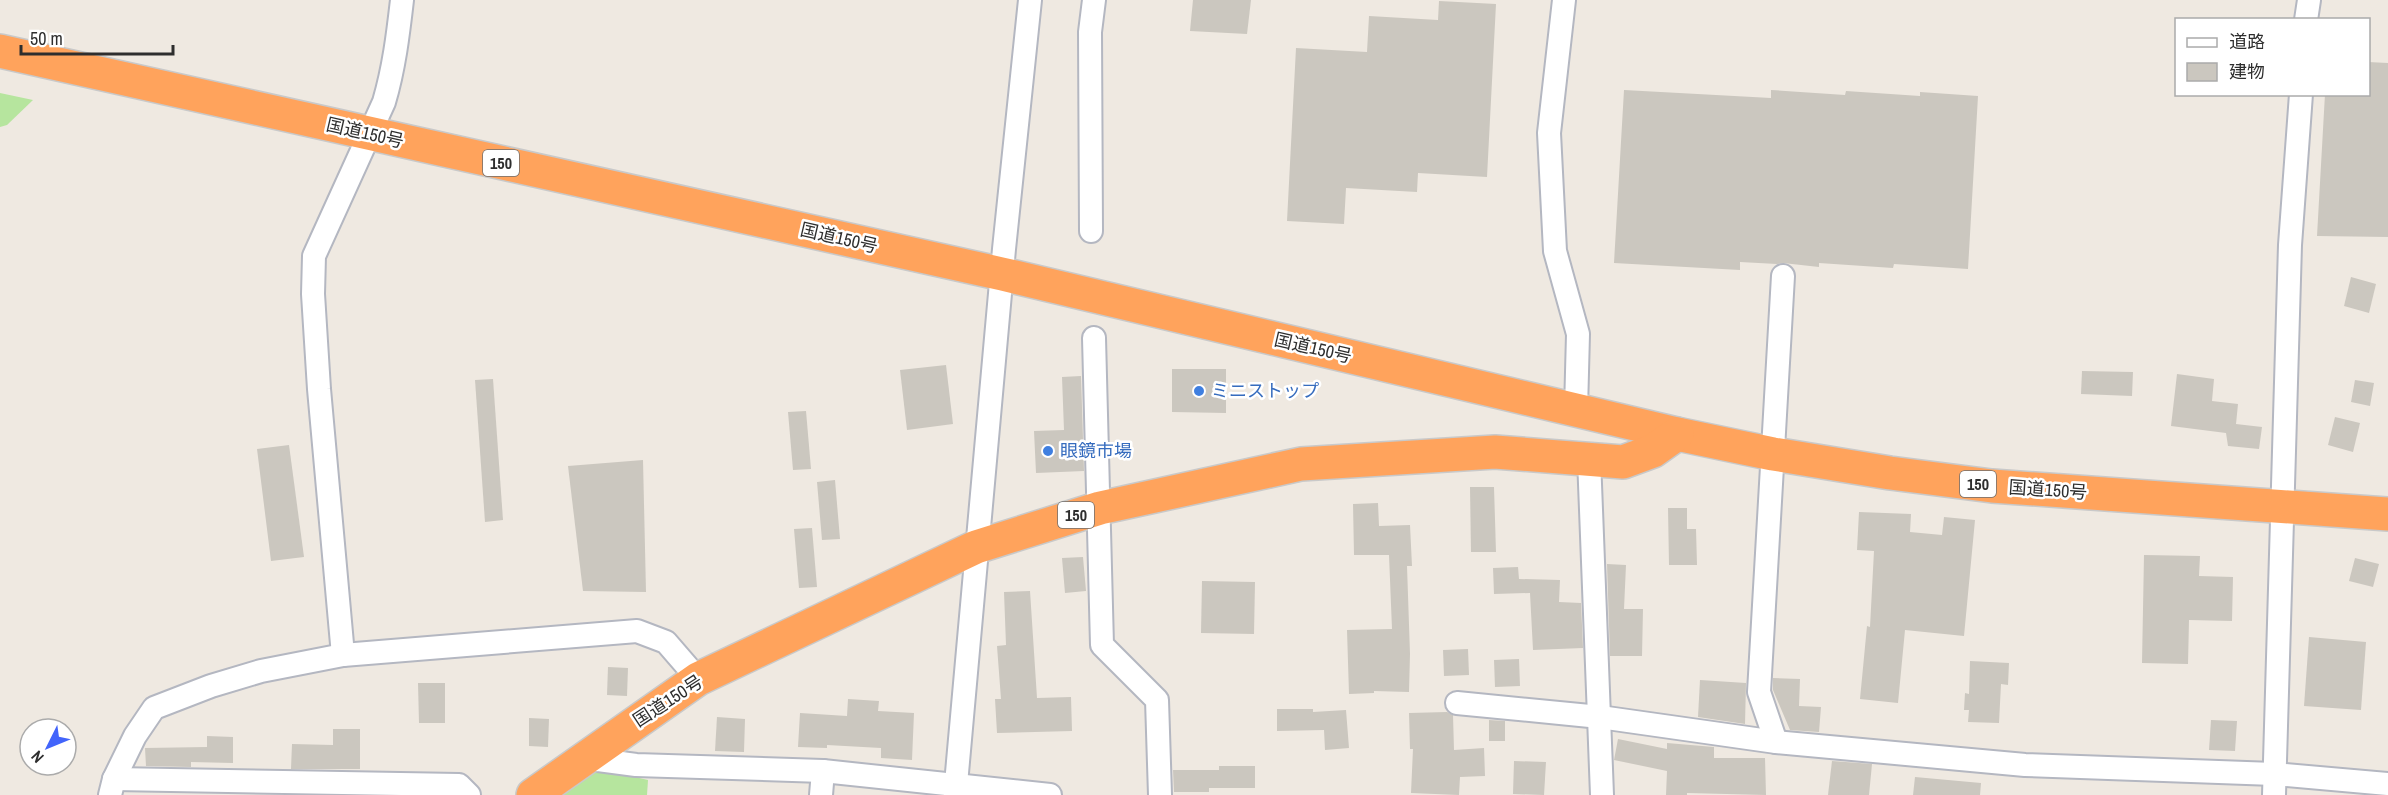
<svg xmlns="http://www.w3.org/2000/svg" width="2388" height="795" viewBox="0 0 2388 795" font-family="'Archivo Narrow','Noto Sans JP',sans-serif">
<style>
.green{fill:#b6e59e}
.building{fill:#cbc7bf}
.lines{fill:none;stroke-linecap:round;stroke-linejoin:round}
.minor-casing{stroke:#b4b7c1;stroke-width:26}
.highway-casing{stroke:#c9c9c9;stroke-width:36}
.minor{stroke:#fff;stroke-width:22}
.highway{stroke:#ffa35c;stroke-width:33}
.shop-dot{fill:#3f7fe0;stroke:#fff;stroke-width:2}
.labels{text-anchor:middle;stroke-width:5;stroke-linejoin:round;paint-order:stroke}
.shield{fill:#fff;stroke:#6d6d6d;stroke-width:1.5}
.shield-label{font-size:16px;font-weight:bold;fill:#2e2e2e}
.street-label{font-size:18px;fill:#2e2e2e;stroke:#fff}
.shop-label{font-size:18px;fill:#366cbe;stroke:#fff;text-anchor:start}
</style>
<rect width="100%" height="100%" fill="#efe9e1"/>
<g class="green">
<polygon points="0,93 33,100 7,125 0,127"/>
<polygon points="596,768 648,780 647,795 563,795"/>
</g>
<g class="building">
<polygon points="1193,0 1251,0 1247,34 1190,31"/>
<polygon points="1439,1 1496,4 1487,177 1418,173 1417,192 1346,188 1344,224 1287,221 1296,48 1367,52 1369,16 1438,20"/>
<polygon points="2368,62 2388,63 2388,237 2317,236 2325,94 2368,94"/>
<polygon points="1624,90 1771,98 1771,90 1845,95 1846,91 1920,96 1920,92 1978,96 1968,269 1894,264 1893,268 1819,263 1819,267 1783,263 1777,264 1740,262 1740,270 1614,263"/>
<polygon points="2351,277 2376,284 2369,313 2344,306"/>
<polygon points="946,365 953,424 907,430 900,370"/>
<polygon points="1172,369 1226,369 1226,413 1172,412"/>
<polygon points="2082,371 2133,372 2132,396 2081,394"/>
<polygon points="2177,374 2214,379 2212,401 2238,404 2236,424 2262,427 2259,449 2228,446 2226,433 2171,426"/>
<polygon points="1081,376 1084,471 1036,473 1034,431 1064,430 1062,377"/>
<polygon points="493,379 503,520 485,522 475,380"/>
<polygon points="2355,380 2374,383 2370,406 2351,402"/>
<polygon points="806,411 811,469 793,470 788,412"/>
<polygon points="2335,417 2360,423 2353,452 2328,445"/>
<polygon points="289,445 304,557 271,561 257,449"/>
<polygon points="643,460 646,592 583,591 568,466"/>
<polygon points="835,480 840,539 822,540 817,482"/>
<polygon points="1470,487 1494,487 1496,552 1471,552"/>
<polygon points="1378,503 1379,526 1410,525 1412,566 1407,566 1410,654 1409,692 1374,691 1374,693 1349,694 1347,630 1392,629 1389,555 1354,555 1353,504"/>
<polygon points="1668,508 1687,508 1687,529 1696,529 1697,565 1669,565"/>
<polygon points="1859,512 1911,514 1910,532 1942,535 1944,517 1975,520 1964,636 1905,630 1898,703 1860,699 1867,626 1870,627 1874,551 1857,550"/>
<polygon points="812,528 817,587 799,588 794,529"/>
<polygon points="2144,555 2200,556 2199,576 2233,577 2232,621 2189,620 2188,664 2142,663"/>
<polygon points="1083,557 1086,591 1065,593 1062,558"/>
<polygon points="2355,558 2379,564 2373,587 2349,581"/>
<polygon points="1607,564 1626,565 1624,609 1643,609 1642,656 1610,656"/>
<polygon points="1518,567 1519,579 1560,580 1559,602 1581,603 1583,648 1533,650 1530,593 1494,594 1493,568"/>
<polygon points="1202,581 1255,582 1254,634 1201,633"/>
<polygon points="1030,591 1037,698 1071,697 1072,731 997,733 995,699 1001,699 997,646 1006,645 1004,592"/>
<polygon points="2309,637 2366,642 2361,710 2304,706"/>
<polygon points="1468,649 1469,675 1444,676 1443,650"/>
<polygon points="1519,659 1520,686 1495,687 1494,660"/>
<polygon points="1970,661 2009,663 2008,685 2001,684 1999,723 1968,722 1969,710 1964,710 1965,693 1969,694"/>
<polygon points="608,667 628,668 627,696 607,695"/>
<polygon points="1773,678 1800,679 1799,706 1821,707 1819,732 1790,730 1773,690"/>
<polygon points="1700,680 1746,683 1745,724 1698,717"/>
<polygon points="418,683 445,683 445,723 419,723"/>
<polygon points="848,699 879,701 878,711 914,713 912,760 881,758 881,748 827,745 827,748 798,747 800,713 847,716"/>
<polygon points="1277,709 1313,709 1313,712 1346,710 1349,748 1325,750 1324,730 1277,731"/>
<polygon points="1447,712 1453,715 1454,750 1484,748 1485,776 1460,777 1459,795 1411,793 1413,749 1410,749 1409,713"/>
<polygon points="717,717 745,719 744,752 715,751"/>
<polygon points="529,718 549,719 548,747 529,746"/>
<polygon points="1489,720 1505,721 1505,741 1489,741"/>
<polygon points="2211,720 2237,721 2235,751 2209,750"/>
<polygon points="333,729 360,729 360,769 291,769 292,744 333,745"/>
<polygon points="207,736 233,737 233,763 191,762 191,767 146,766 145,748 207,747"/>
<polygon points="1618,739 1667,749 1667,743 1714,747 1714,758 1765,758 1766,795 1687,793 1687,795 1666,795 1667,771 1614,760"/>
<polygon points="1514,761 1546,762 1544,795 1513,794"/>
<polygon points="1832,761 1872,764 1869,795 1828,795"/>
<polygon points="1219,766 1255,766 1255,788 1209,788 1209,792 1174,792 1173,770 1219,770"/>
<polygon points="1915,777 1981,783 1980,795 1913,795"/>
</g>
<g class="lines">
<defs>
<g id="minor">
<polyline points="1564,0 1549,133 1555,251 1578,334 1576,410"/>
<polyline points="2306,20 2309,0"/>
<polyline points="1091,231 1090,32 1094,0"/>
<polyline points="1094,338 1102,645 1157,700 1160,795"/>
<polyline points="1589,458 1602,795"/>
<path d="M343,655L319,389L313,294L314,256L384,102C394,68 398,35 402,0"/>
<polyline points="1457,703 1600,717 1776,742 2025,765 2274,774 2388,784"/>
<polyline points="1776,742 1759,692 1783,276"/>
<polyline points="583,758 636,765 823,771 1050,795"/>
<polyline points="114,779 459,785 469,795"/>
<polyline points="110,795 114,779 135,736 154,708 211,686 261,671 343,655 637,631 666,642 698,679"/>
<polyline points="821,795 823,771"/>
<polyline points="955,795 1004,249 1030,0"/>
<polyline points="2274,795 2290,245 2301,94"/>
</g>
<g id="highway">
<polyline points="0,51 1002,274 1677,434 1773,454 1890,473 1992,486 2388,514"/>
<polyline points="533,795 698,679 976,547 1100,508 1301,464 1495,452 1623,462 1653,451 1677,434"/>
</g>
</defs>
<use href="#minor" class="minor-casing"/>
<use href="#highway" class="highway-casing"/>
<use href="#minor" class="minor"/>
<use href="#highway" class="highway"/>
</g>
<g class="shop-dot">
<circle cx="1199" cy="391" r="6"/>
<circle cx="1048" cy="451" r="6"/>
</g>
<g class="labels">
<g class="shield">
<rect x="483" y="150" width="36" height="26" rx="4.5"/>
<rect x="1960" y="471" width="36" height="26" rx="4.5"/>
<rect x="1058" y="502" width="36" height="26" rx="4.5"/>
</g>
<g class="shield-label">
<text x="501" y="169">150</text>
<text x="1978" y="490">150</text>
<text x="1076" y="521">150</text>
</g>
<g class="street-label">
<text transform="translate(365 133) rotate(13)" y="6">国道150号</text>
<text transform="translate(839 238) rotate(13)" y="6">国道150号</text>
<text transform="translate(1313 348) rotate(13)" y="6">国道150号</text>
<text transform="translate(2048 490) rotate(4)" y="6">国道150号</text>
<text transform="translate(668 701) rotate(-33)" y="6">国道150号</text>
</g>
<g class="shop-label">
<text x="1211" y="397">ミニストップ</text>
<text x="1060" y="457">眼鏡市場</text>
</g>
</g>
<rect x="2175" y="18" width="195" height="78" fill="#ffffff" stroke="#ababab" stroke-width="1.5"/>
<rect x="2187" y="38" width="30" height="9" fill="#ffffff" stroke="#ababab" stroke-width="1.5"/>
<text x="2229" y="48" font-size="18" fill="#2e2e2e">道路</text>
<rect x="2187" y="63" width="30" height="18" fill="#cbc7bf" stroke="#ababab" stroke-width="1.5"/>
<text x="2229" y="78" font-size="18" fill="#2e2e2e">建物</text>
<g transform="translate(48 747) rotate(227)"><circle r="28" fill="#ffffff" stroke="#ababab" stroke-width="1.5"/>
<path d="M0-4.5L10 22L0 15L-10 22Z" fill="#4264fb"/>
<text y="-9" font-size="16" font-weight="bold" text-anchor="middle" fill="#2e2e2e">N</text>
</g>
<path d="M21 45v9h152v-9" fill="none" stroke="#2e2e2e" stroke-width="3"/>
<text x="30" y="45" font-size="18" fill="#2e2e2e" stroke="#ffffff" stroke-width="4.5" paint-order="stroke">50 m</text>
</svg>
